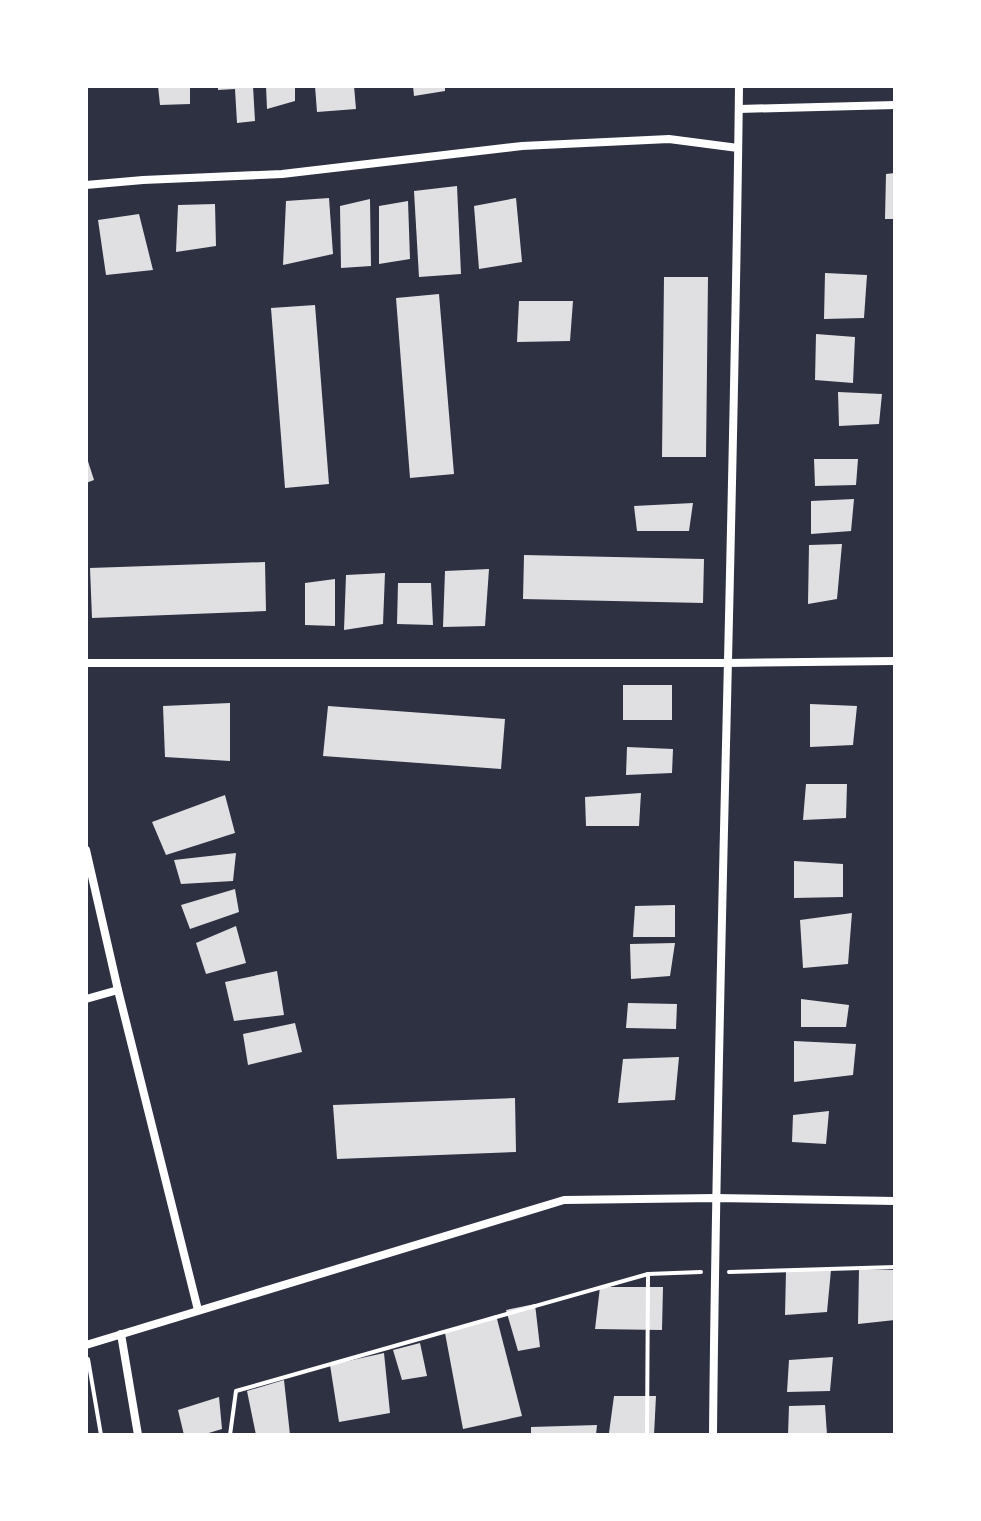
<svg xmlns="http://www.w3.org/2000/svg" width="981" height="1521" viewBox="0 0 981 1521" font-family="'Roboto Condensed',sans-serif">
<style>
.building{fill:#e0e0e3}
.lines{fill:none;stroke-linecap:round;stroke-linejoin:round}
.path{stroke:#fff;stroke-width:4}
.minor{stroke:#fff;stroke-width:8}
</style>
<rect width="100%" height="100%" fill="#2d3142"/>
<g class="building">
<polygon points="158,86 190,86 190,104 160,105"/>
<polygon points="218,86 253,86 255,121 237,123 235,89 218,90"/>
<polygon points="266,86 295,86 295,101 267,109"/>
<polygon points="315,86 354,86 356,109 317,112"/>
<polygon points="413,86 445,86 445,91 414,96"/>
<polygon points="895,173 895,219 885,219 886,174"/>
<polygon points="457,186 461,274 419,277 414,191"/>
<polygon points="329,198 333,254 283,265 286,201"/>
<polygon points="516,198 522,262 479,269 474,206"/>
<polygon points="370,199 371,266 341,268 340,206"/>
<polygon points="408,201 410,259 379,264 379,206"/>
<polygon points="215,204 216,246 176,252 178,205"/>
<polygon points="139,214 153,270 106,275 98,220"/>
<polygon points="825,273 867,275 864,318 824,319"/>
<polygon points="664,277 708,277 706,457 662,457"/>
<polygon points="439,294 454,474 410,478 396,298"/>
<polygon points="519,301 573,301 570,341 517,342"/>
<polygon points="315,305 329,484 285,488 271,308"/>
<polygon points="816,334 855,337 853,383 815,380"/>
<polygon points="838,392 882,394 879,424 839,426"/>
<polygon points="86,455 94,480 86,483"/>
<polygon points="814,459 858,459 856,485 815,486"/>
<polygon points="854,499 851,531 811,534 811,501"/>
<polygon points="693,503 689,531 637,531 634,506"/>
<polygon points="842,544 837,599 808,604 809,545"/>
<polygon points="524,555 704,559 703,603 523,599"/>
<polygon points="265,562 266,611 92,618 90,568"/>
<polygon points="489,569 485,626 443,627 445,571"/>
<polygon points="385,573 383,624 344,630 346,575"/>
<polygon points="335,579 335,626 305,625 305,583"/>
<polygon points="398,583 431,583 433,625 397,624"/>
<rect x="623" y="685" width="49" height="35"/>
<polygon points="230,703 230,761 165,757 163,706"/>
<polygon points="810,704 857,706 853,745 810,747"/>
<polygon points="328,706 505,719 501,769 323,756"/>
<polygon points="627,747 673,749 672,773 626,775"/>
<polygon points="806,784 847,784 846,818 803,820"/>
<polygon points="641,793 639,826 586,826 585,797"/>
<polygon points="225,795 235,833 166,855 152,822"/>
<polygon points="236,853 233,881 181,884 174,860"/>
<polygon points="794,861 843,864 843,897 794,898"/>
<polygon points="235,889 239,912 190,929 181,905"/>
<polygon points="675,905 675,937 633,937 635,906"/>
<polygon points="852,913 848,964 803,968 800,920"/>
<polygon points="236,926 246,963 206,974 196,943"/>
<polygon points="675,943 670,976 631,979 630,944"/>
<polygon points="277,971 284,1015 234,1021 225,982"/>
<polygon points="801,999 849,1005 846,1027 801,1027"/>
<polygon points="628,1003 677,1004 676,1029 626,1028"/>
<polygon points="295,1023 302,1052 248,1065 243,1034"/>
<polygon points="794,1041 856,1044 853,1075 794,1082"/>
<polygon points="679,1057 675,1100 618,1103 623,1059"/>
<polygon points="515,1098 516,1152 337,1159 333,1105"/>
<polygon points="829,1111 826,1144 792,1142 793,1115"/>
<polygon points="859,1269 894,1270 895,1320 858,1324"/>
<polygon points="831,1270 827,1312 785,1315 786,1271"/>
<polygon points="600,1287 663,1287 662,1330 595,1329"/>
<polygon points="535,1304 540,1347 518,1351 506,1310"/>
<polygon points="496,1315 522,1416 463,1429 445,1333"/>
<polygon points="420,1343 427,1376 402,1380 393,1350"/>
<polygon points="384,1353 390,1413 339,1422 330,1365"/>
<polygon points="833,1357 830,1391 787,1392 789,1360"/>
<polygon points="284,1380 290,1435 256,1435 247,1391"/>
<polygon points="614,1396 656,1396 654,1435 609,1433"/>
<polygon points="219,1397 222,1429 202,1435 184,1435 178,1410"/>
<polygon points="825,1405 827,1435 788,1435 789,1406"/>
<polygon points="597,1425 596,1435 531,1435 531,1427"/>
</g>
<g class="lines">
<g class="path">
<polyline points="729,1272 895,1267"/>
<polyline points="88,1359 101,1435"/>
<polyline points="230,1435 236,1391 648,1274 701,1272"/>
<polyline points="647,1435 648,1274"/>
</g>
<g class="minor">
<polyline points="739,109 895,105"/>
<polyline points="86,185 143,180 282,174 522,146 669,139 738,148"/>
<polyline points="86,663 728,663 895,661"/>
<polyline points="86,850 118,990 198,1310"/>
<polyline points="86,999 118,990"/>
<polyline points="121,1334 138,1435"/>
<polyline points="86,1345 564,1200 715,1198 895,1201"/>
<path d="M713,1435C717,985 734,536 739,86"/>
</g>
</g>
<rect width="981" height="1521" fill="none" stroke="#ffffff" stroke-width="176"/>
</svg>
